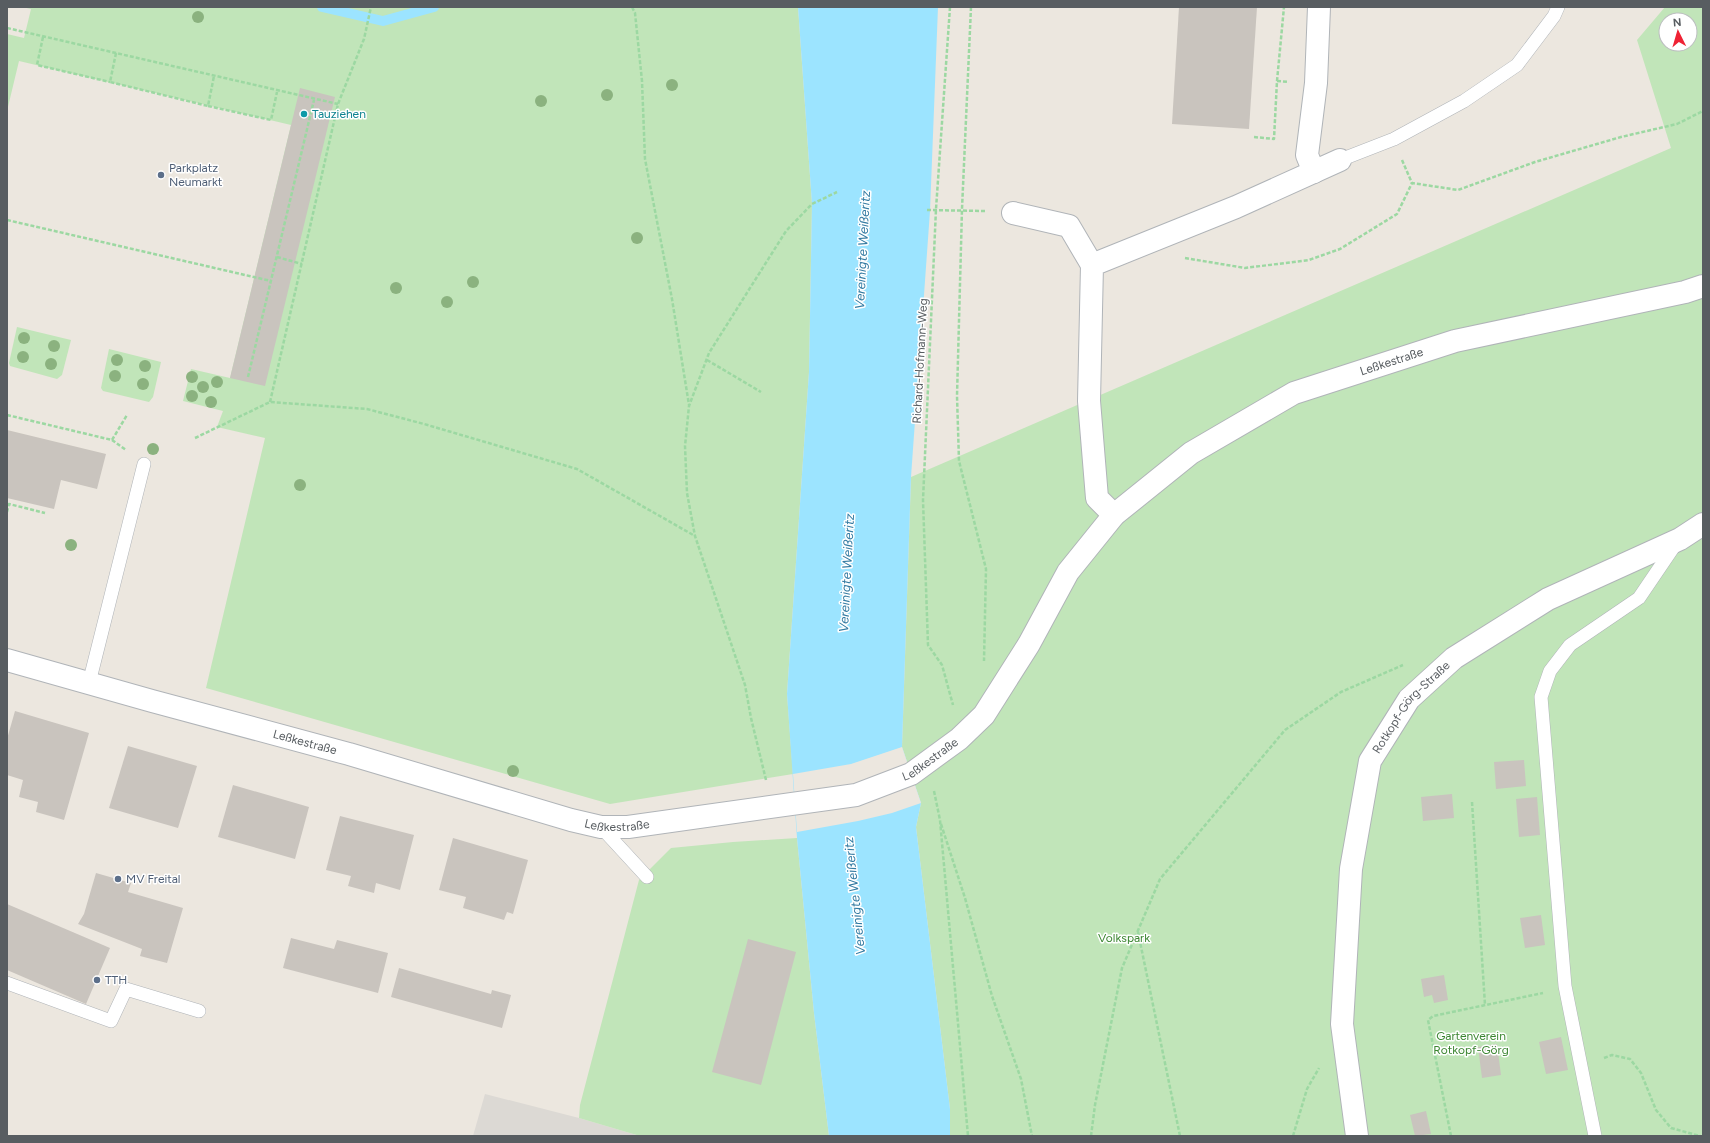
<svg xmlns="http://www.w3.org/2000/svg" width="1710" height="1143" viewBox="0 0 1710 1143" font-family="Figtree,sans-serif">
<style>
.industrial{fill:#dcd9d4}
.green{fill:#c1e5b9;fill-rule:evenodd}
.water{fill:#9ce4ff}
.pier{fill:#ece7df}
.lines{fill:none;stroke-linecap:round;stroke-linejoin:round}
.stream{stroke:#9ce4ff;stroke-width:10}
.building{fill:#c9c4be}
.lane-casing{stroke:#b0b4b8;stroke-width:14}
.street-casing{stroke:#b0b4b8;stroke-width:24}
.path{stroke:#9cd8a2;stroke-width:2.5;stroke-dasharray:4 2;stroke-linecap:butt}
.lane{stroke:#fff;stroke-width:13}
.street{stroke:#fff;stroke-width:22}
.tree{fill:#8bb27f}
.culture-dot{fill:#0f9aa8;stroke:#fff;stroke-width:1.5}
.service-dot{fill:#5c6f8a;stroke:#fff;stroke-width:1.5}
.labels{text-anchor:middle;stroke-width:3;stroke-linejoin:round;paint-order:stroke}
.culture-label{font-size:12px;fill:#0d838f;stroke:#fff;text-anchor:start}
.service-label{font-size:12px;fill:#4e5e75;stroke:#fff;text-anchor:start}
.street-label{font-size:12px;fill:#585d61;stroke:#fff}
.park-label{font-size:12px;fill:#3b8631;stroke:#fff}
.water-label{font-size:13px;font-style:italic;fill:#337ba2;stroke:#fff}
</style>
<rect width="100%" height="100%" fill="#ece7df"/>
<polygon class="industrial" points="485,1094 579,1118 640,1136 473,1136"/>
<g class="green">
<polygon points="22,7 798,7 812,204 809,372 787,694 793,774 610,804 206,688 265,438 217,427 223,411 183,401 191,369 230,378 291,125 19,61 7,111 7,34 24,38 31,9"/>
<path d="M1665,7H1703V1136H950V1109L916,827L921,803L902,747L911,477L1671,148L1637,40ZM1666,20H1690V44H1666Z"/>
<polygon points="17,327 71,340 62,375 57,379 10,366 9,363"/>
<polygon points="109,349 161,362 153,397 149,402 103,391 101,388"/>
<polygon points="797,838 814,1013 829,1136 640,1136 579,1118 580,1105 639,880 671,848 733,842"/>
</g>
<polygon class="water" points="798,7 938,7 930,211 911,477 902,747 921,803 916,827 950,1109 950,1136 829,1136 814,1013 797,838 787,694 809,372 812,204"/>
<polygon class="pier" points="902,747 921,803 892,813 858,821 797,832 793,774 851,764"/>
<g class="lines">
<polyline class="stream" points="322,7 383,21 434,7"/>
</g>
<g class="building">
<polygon points="1179,7 1257,7 1249,129 1172,124"/>
<polygon points="300,88 335,97 265,386 230,378"/>
<polygon points="7,430 106,454 97,489 61,480 54,509 7,498"/>
<polygon points="15,711 89,733 64,820 36,812 38,802 19,797 23,780 7,775 7,739"/>
<polygon points="128,746 197,766 178,828 109,808"/>
<polygon points="1524,760 1526,786 1496,789 1494,762"/>
<polygon points="233,785 309,807 295,859 218,837"/>
<polygon points="1452,794 1454,818 1423,821 1421,797"/>
<polygon points="1537,797 1540,835 1519,837 1516,799"/>
<polygon points="340,816 414,835 400,890 376,883 374,893 348,886 351,876 326,870"/>
<polygon points="453,838 528,860 513,914 507,912 504,920 463,908 466,897 439,890"/>
<polygon points="96,873 131,883 128,892 183,908 167,963 140,956 142,949 78,924 84,914"/>
<polygon points="7,904 110,948 86,1004 7,970"/>
<polygon points="1541,915 1545,945 1525,948 1520,918"/>
<polygon points="291,938 334,949 337,940 388,953 378,993 283,968"/>
<polygon points="748,939 796,952 761,1085 712,1072"/>
<polygon points="399,968 491,994 492,990 511,995 502,1028 391,997"/>
<polygon points="1444,975 1448,1000 1434,1003 1432,995 1424,997 1421,979"/>
<polygon points="1561,1037 1568,1070 1546,1074 1539,1042"/>
<polygon points="1497,1044 1501,1075 1482,1078 1478,1047"/>
<polygon points="1426,1111 1431,1134 1415,1136 1410,1115"/>
</g>
<g class="lines">
<defs>
<g id="lane">
<polyline points="1340,160 1394,139 1464,101 1517,65 1554,16 1558,7"/>
<polyline points="89,683 144,464"/>
<polyline points="601,827 647,877"/>
<polyline points="7,983 111,1021 126,989 199,1011"/>
<polyline points="1595,1136 1565,986 1541,697 1550,671 1570,645 1639,598 1677,542"/>
</g>
<g id="street">
<polyline points="1314,172 1307,155 1316,83 1319,7"/>
<polyline points="1013,213 1069,226 1092,265"/>
<polyline points="1114,515 1097,498 1089,401 1092,265 1236,207 1340,160"/>
<path id="s1" d="M7,660L152,701L349,754L571,820L601,827H628L856,795L911,774L959,739L984,715L1029,644L1068,572L1114,515L1191,453L1294,393L1455,341L1685,292L1703,286"/>
<path id="s2" d="M1357,1136L1342,1024L1351,869L1370,761L1409,699L1454,658L1548,599L1680,539L1703,524"/>
</g>
</defs>
<use href="#lane" class="lane-casing"/>
<use href="#street" class="street-casing"/>
<g class="path">
<polyline points="632,7 635,13 642,81 645,159 672,299 689,405"/>
<polyline points="950,7 936,209 923,500 928,645 942,665 953,705"/>
<polyline points="971,7 962,209 957,396 959,461 986,569 984,661"/>
<polyline points="7,28 338,104"/>
<polyline points="43,37 37,65 110,82"/>
<polyline points="116,53 110,82 208,106 214,76"/>
<polyline points="1277,81 1289,82"/>
<polyline points="208,106 271,120 277,92"/>
<polyline points="1254,137 1274,139 1277,81 1284,7"/>
<polyline points="1402,160 1412,183 1458,190 1535,162 1621,137 1677,124 1703,111"/>
<polyline points="927,210 985,211"/>
<polyline points="7,220 271,281"/>
<polyline points="277,257 302,264"/>
<polyline points="1185,258 1245,268 1309,260 1340,249 1397,214 1412,183"/>
<polyline points="707,360 761,392"/>
<polyline points="248,377 314,100"/>
<polyline points="270,402 338,104 364,39 371,7"/>
<polyline points="7,415 112,440 127,415"/>
<polyline points="195,438 270,402 367,409 424,424 577,469 695,536"/>
<polyline points="112,440 126,450"/>
<polyline points="7,512 9,504 45,513"/>
<polyline points="766,780 751,718 745,685 695,536 687,493 685,446 689,406 709,353 786,231 812,204 837,192"/>
<polyline points="934,791 940,820 968,1136"/>
<polyline points="1472,802 1485,1005"/>
<polyline points="941,824 965,898 992,996 1021,1079 1032,1136"/>
<polyline points="1138,932 1180,1136"/>
<polyline points="1604,1058 1612,1055 1630,1059 1641,1073 1656,1110 1671,1128 1700,1136"/>
<polyline points="1091,1136 1095,1105 1122,968 1160,879 1285,730 1341,692 1403,665"/>
<polyline points="1293,1136 1307,1089 1319,1068"/>
<polyline points="1451,1136 1428,1020 1433,1016 1543,993"/>
</g>
<use href="#lane" class="lane"/>
<use href="#street" class="street"/>
</g>
<g class="tree">
<circle cx="198" cy="17" r="6"/>
<circle cx="672" cy="85" r="6"/>
<circle cx="607" cy="95" r="6"/>
<circle cx="541" cy="101" r="6"/>
<circle cx="637" cy="238" r="6"/>
<circle cx="473" cy="282" r="6"/>
<circle cx="396" cy="288" r="6"/>
<circle cx="447" cy="302" r="6"/>
<circle cx="24" cy="338" r="6"/>
<circle cx="54" cy="346" r="6"/>
<circle cx="23" cy="357" r="6"/>
<circle cx="117" cy="360" r="6"/>
<circle cx="51" cy="364" r="6"/>
<circle cx="145" cy="366" r="6"/>
<circle cx="115" cy="376" r="6"/>
<circle cx="192" cy="377" r="6"/>
<circle cx="217" cy="382" r="6"/>
<circle cx="143" cy="384" r="6"/>
<circle cx="203" cy="387" r="6"/>
<circle cx="192" cy="396" r="6"/>
<circle cx="211" cy="402" r="6"/>
<circle cx="153" cy="449" r="6"/>
<circle cx="300" cy="485" r="6"/>
<circle cx="71" cy="545" r="6"/>
<circle cx="513" cy="771" r="6"/>
</g>
<circle class="culture-dot" cx="304" cy="114" r="4"/>
<g class="service-dot">
<circle cx="161" cy="175" r="4"/>
<circle cx="118" cy="879" r="4"/>
<circle cx="97" cy="980" r="4"/>
</g>
<g class="labels">
<g class="culture-label">
<text x="312" y="118">Tauziehen</text>
</g>
<g class="service-label">
<text x="169" y="172">Parkplatz<tspan x="169" dy="14">Neumarkt</tspan></text>
<text x="126" y="883">MV Freital</text>
<text x="105" y="984">TTH</text>
</g>
<g class="street-label">
<text transform="translate(920 361) rotate(-87)" y="4">Richard-Hofmann-Weg</text>
<text dy="4" stroke="none"><textPath href="#s1" startOffset="1587">Leßkestraße</textPath></text>
<text dy="4" stroke="none"><textPath href="#s2" startOffset="446">Rotkopf-Görg-Straße</textPath></text>
<text dy="4" stroke="none"><textPath href="#s1" startOffset="309">Leßkestraße</textPath></text>
<text dy="4" stroke="none"><textPath href="#s1" startOffset="957">Leßkestraße</textPath></text>
<text dy="4" stroke="none"><textPath href="#s1" startOffset="633">Leßkestraße</textPath></text>
</g>
<g class="park-label">
<text x="1124" y="942">Volkspark</text>
<text x="1471" y="1040">Gartenverein<tspan x="1471" dy="14">Rotkopf-Görg</tspan></text>
</g>
<g class="water-label">
<text transform="translate(862 250) rotate(-87)" y="5">Vereinigte Weißeritz</text>
<text transform="translate(846 573) rotate(-87)" y="5">Vereinigte Weißeritz</text>
<text transform="translate(854 896) rotate(-96)" y="5">Vereinigte Weißeritz</text>
</g>
</g>
<rect width="1710" height="1143" fill="none" stroke="#585d61" stroke-width="16"/>
<g transform="translate(1678 32) rotate(355)"><circle r="19" fill="#ffffff" stroke="#bcbec0"/>
<path d="M0-3L7 15L0 10L-7 15Z" fill="#ef2234"/>
<text y="-6" font-size="11" font-weight="bold" text-anchor="middle" fill="#585d61">N</text>
</g>
</svg>
